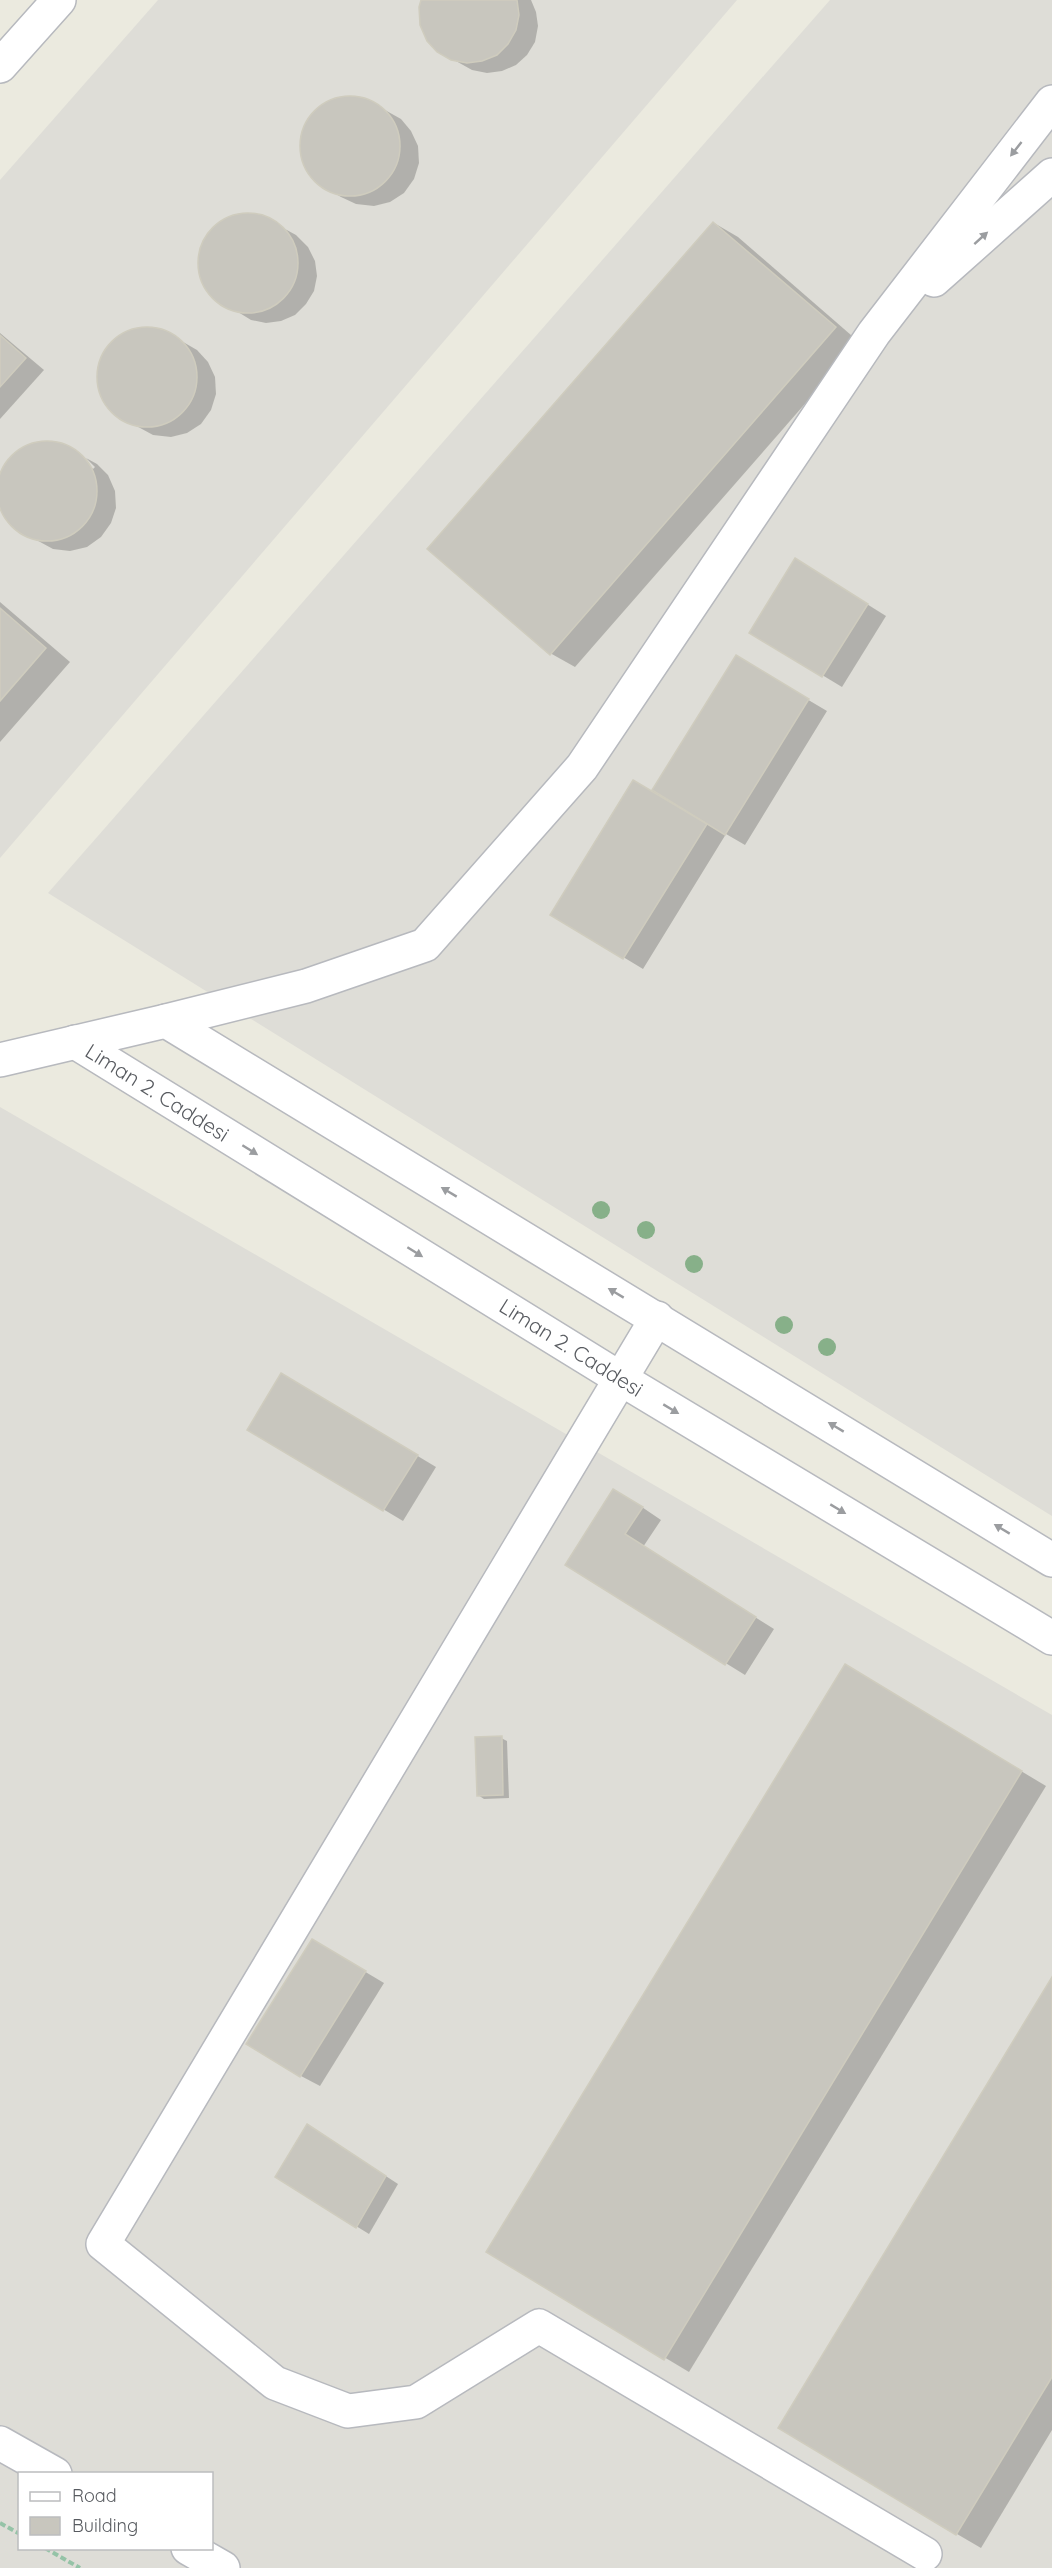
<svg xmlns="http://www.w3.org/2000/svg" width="1052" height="2568" viewBox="0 0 1052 2568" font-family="Quicksand,sans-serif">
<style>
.industrial{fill:#deddd7;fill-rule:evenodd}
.shadow{fill:#0003}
.building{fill:#c8c6be;stroke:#cfccbe;stroke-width:1.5}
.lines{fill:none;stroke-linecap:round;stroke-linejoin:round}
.minor-casing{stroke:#b7b9be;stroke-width:36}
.path{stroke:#95c3a7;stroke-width:4;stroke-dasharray:6 3;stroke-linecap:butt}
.minor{stroke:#fff;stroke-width:33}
.tree{fill:#87b089}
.oneway{fill:#9b9da0}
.labels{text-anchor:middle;stroke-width:5;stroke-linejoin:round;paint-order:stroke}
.street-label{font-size:21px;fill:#585b60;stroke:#fff}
</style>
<rect width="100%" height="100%" fill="#ebeadf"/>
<g class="industrial">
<polygon points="158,0 737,0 0,858 0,180"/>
<polygon points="830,0 1052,0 1052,1516 48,893"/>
<path d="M0,1107L1052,1715V2568H0ZM20,2474H212V2548H20Z"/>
</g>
<g class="shadow">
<polygon points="423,0 531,0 536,12 538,26 535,42 527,55 516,65 502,71 487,73 472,70 438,51"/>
<polygon points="352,97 367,100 401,119 411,131 418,146 419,163 414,179 404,193 390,202 374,206 356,204 341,197 321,185 309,173 303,159 301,144 304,129 312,116 323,106 337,99"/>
<polygon points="245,214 261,216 296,235 308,247 315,261 317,276 314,291 306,304 295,315 281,321 266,323 251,320 238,312 218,301 207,290 200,275 199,257 204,241 214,228 228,219"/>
<polygon points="714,223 738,237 859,342 575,667 550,653"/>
<polygon points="149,328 164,331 197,350 208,362 215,377 216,394 211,410 201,424 187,433 171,437 153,435 118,416 106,404 100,390 98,375 101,360 109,347 120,337 134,330"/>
<polygon points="0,333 44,370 0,419"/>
<polygon points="48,442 64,445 77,453 93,469 95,467 86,458 97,464 108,475 115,491 116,508 111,523 101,537 87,547 70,551 53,549 18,530 6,517 0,504 0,478 8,461 20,450 34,444"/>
<polygon points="814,571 886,616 842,687 751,632"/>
<polygon points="0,602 70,662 0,742"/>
<polygon points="736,657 827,711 745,845 726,834 643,969 552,914 652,792"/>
<polygon points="301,1386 436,1467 403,1521 249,1429"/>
<polygon points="633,1501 661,1520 643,1547 774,1629 745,1675 567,1565"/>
<polygon points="869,1680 1046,1786 689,2372 489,2252"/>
<polygon points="501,1738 507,1741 509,1798 484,1799 478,1795"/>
<polygon points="332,1952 384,1983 320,2086 301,2076"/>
<polygon points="1052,1980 1052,2430 981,2548 957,2534"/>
<polygon points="320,2133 398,2184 369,2234 356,2226"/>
</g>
<g class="building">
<polygon points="421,0 517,0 519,15 516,30 508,44 497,55 482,61 467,63 451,60 437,52 427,41 420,25 419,7"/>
<circle cx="350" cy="146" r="50"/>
<circle cx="248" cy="263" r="50"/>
<polygon points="713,222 836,327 550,655 427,549"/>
<circle cx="147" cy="377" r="50"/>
<polygon points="0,335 26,358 0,387"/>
<circle cx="47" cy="491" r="50"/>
<polygon points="795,558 868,604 822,677 749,633"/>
<polygon points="0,608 46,648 0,701"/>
<polygon points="736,655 809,699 725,835 652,790"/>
<polygon points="633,780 707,824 623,959 550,915"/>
<polygon points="281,1373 418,1455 383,1511 247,1430"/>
<polygon points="613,1489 643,1507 625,1534 756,1617 725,1665 565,1565"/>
<polygon points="845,1664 1022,1771 664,2360 486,2252"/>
<polygon points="502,1736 503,1795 477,1796 475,1737"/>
<polygon points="312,1939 366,1971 300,2077 246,2044"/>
<polygon points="1052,1977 1052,2377 956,2535 778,2428"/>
<polygon points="307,2124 386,2176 356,2228 275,2177"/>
</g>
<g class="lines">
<defs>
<g id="minor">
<polyline points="0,66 59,0"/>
<polyline points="934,280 1052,175"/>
<polyline points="166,1021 306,986 425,945 582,767 874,333 1052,102"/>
<polyline points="75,1042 621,1379 1052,1638"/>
<polyline points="0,1060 166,1021 1052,1560"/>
<polyline points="657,1318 103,2244 275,2383 348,2411 416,2402 539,2326 925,2554"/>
<polyline points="0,2443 55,2474"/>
<polyline points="188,2548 223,2568"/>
</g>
</defs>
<use href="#minor" class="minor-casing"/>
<g class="path">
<polyline points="0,2523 20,2534"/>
<polyline points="45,2548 80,2568"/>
</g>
<use href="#minor" class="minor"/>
</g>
<g class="tree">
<circle cx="601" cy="1210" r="9"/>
<circle cx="646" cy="1230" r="9"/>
<circle cx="694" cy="1264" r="9"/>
<circle cx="784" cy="1325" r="9"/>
<circle cx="827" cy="1347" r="9"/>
</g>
<defs><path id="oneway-solid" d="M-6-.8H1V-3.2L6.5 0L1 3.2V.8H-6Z" transform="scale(1.5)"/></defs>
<g class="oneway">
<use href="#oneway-solid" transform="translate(1016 149) rotate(128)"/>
<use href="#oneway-solid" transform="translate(981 238) rotate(-42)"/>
<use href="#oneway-solid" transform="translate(250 1150) rotate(32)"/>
<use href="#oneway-solid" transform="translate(449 1192) rotate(-149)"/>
<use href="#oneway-solid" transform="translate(415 1252) rotate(32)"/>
<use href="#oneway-solid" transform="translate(616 1293) rotate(-149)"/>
<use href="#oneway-solid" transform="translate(671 1409) rotate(31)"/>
<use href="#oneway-solid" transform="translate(836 1427) rotate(-149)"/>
<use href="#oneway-solid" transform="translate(838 1509) rotate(31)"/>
<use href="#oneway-solid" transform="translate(1002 1529) rotate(-149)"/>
</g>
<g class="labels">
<g class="street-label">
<text transform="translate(157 1093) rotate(32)" y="7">Liman 2. Caddesi</text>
<text transform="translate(571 1348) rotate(32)" y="7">Liman 2. Caddesi</text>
</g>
</g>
<rect x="18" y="2472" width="195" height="78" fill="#ffffff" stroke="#bcbdbf" stroke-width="1.5"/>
<rect x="30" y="2492" width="30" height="9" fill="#ffffff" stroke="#bcbdbf" stroke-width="1.5"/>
<text x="72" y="2502" font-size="18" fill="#585b60">Road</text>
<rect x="30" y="2517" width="30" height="18" fill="#c8c6be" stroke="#bcbdbf" stroke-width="1.5"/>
<text x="72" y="2532" font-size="18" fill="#585b60">Building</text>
</svg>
